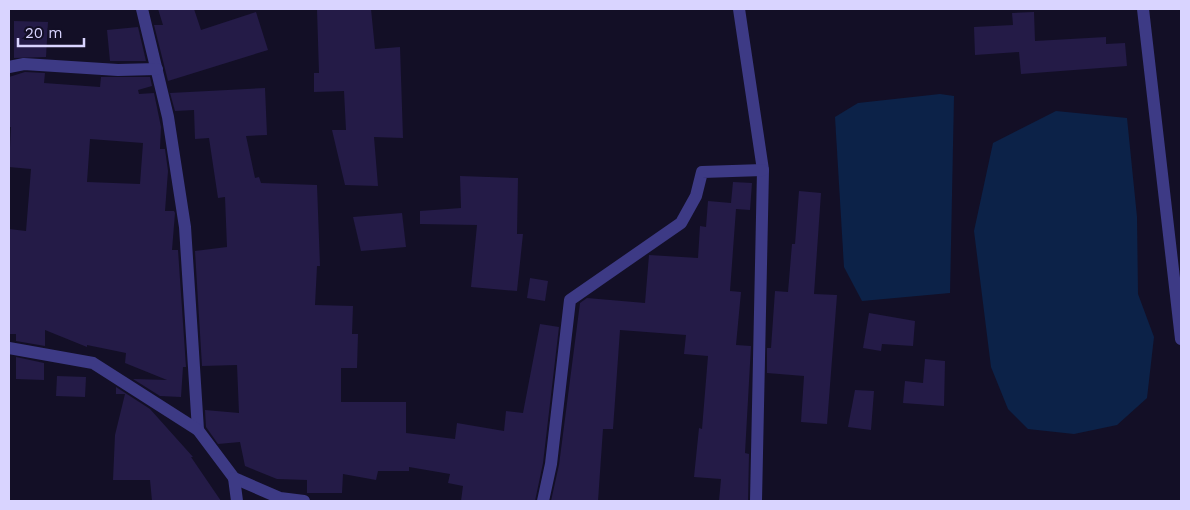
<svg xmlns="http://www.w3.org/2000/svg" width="1190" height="510" viewBox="0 0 1190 510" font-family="'Work Sans',sans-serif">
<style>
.water{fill:#0c2248}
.building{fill:#241b47;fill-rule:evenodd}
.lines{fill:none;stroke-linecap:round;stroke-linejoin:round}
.minor{stroke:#3d3a85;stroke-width:12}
</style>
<rect width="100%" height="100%" fill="#130f26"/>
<g class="water">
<polygon points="940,94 954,96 950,293 862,301 844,267 835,117 858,103"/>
<polygon points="1056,111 1127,118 1137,217 1138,294 1154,337 1147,398 1117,425 1074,434 1028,429 1008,409 991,367 974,231 993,143"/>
</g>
<g class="building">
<polygon points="158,9 194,9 201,30 256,12 268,50 168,81 154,25 163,25"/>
<polygon points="317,9 371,9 375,49 400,47 403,138 374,137 378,186 345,185 332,130 346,130 344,91 314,92 314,73 319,73"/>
<polygon points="1034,12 1035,41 1106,37 1106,44 1125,43 1127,66 1021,74 1019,52 975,55 974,27 1013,25 1012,13"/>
<polygon points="14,21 48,22 46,57 14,58"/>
<polygon points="138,27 146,61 110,61 107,30"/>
<path d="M25,72L45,73L44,83L100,87L101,77H150L152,86L138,90L139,94L154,93L161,127L160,149H165L168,171L165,211H174L175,213L172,250H178L186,367H183L181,397L160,396L133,379L167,380L125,363L126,353L87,345V347L45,330V346L16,341V334H9V229L26,231L31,169L9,167L11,127H9V77ZM90,139L143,143L140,184L87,182Z"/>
<polygon points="265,88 267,135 246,136 255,178 259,177 261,183 317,185 320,266 317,266 315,305 353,306 352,334 358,334 357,368 341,368 341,402 406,402 406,433 455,439 457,423 504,431 506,411 523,413 540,324 559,327 543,463 535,501 461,501 463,486 448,483 450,474 409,467 409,471 378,471 376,480 343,474 342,493 307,493 307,480 277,479 245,466 240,442 218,444 206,427 205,410 239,413 237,365 202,366 195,251 227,247 225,197 218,198 209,138 195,139 194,110 175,111 170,93"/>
<polygon points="460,176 518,178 517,234 523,234 517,291 471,287 477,225 420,224 420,211 461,208"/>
<polygon points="733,182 752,183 750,210 736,209 730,291 741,292 736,345 751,346 745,453 749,454 748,501 719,501 721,479 694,477 699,428 702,429 708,356 684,354 686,335 620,330 613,429 603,429 598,501 551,501 559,465 580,303 587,298 645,303 649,255 698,258 700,226 706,227 708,201 731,203"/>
<polygon points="799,191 821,193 814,294 837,295 827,424 801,422 804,376 767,373 767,348 771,348 775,291 788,292 792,244 795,244"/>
<polygon points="402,213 406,247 361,251 353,217"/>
<polygon points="530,278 548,281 545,301 527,298"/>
<polygon points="869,313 915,321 913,346 882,344 881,351 863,348"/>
<polygon points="16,357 44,363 44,380 16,379"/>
<polygon points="925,359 945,361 944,406 903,403 905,381 923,383"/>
<polygon points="57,376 86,377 85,397 56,396"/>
<polygon points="116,387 150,409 193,457 191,457 221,501 152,501 150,480 113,480 115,435 125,394 116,394"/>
<polygon points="855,390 874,391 871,430 848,427"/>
</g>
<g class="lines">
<g class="minor">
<polyline points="142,9 168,117 185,227 198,430"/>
<polyline points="739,9 763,170 756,501"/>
<polyline points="1143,9 1181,339"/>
<polyline points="9,67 24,64 118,70 157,69"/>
<polyline points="9,348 93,363 198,430 234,478 280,498 304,501"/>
<polyline points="234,478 237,501"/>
<polyline points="543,501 551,464 570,300 681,223 696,196 702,172 763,170"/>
</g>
</g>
<rect width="1190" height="510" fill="none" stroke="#d9d4ff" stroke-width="20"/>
<path d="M18 38v8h66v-8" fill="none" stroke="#d9d4ff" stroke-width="2.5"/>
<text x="25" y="38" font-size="15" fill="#d9d4ff" stroke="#130f26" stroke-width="4" paint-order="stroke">20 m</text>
</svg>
